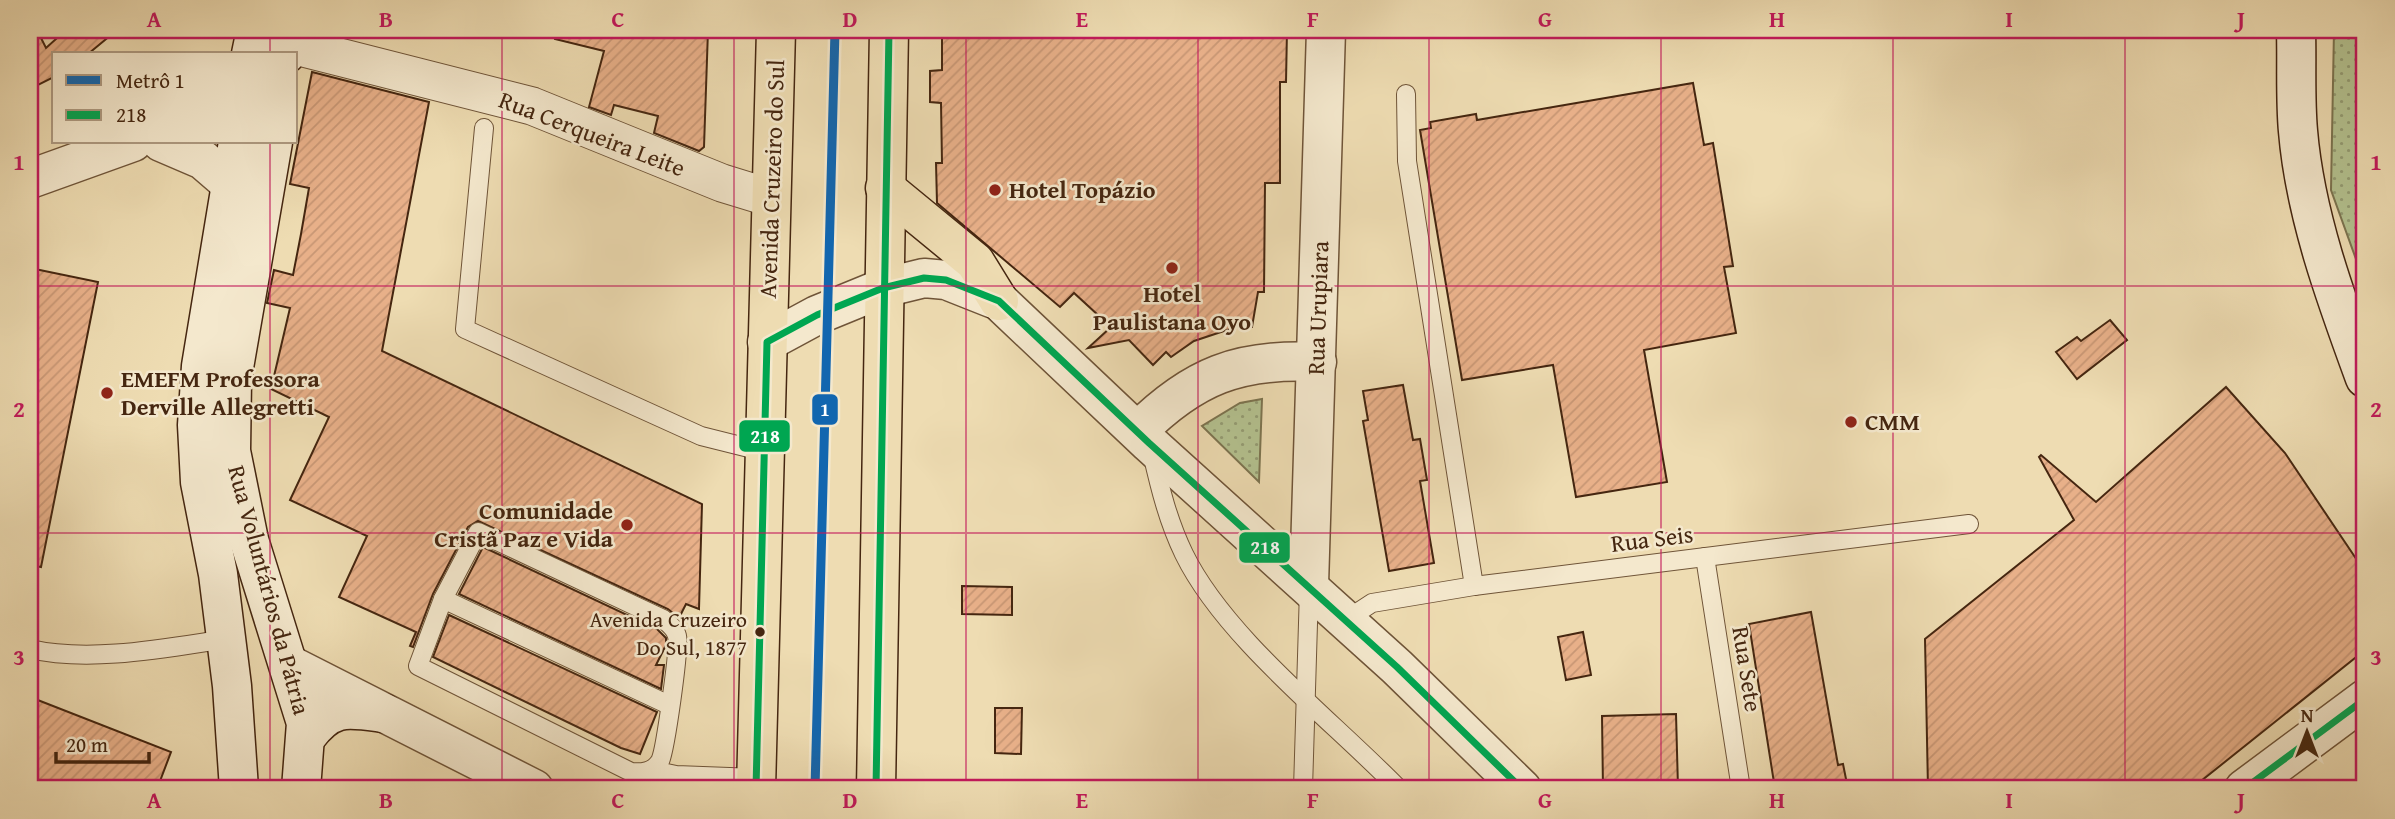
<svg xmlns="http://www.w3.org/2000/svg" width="2395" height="819" viewBox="0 0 2395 819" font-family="'Gentium Book Plus',serif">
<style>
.green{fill:url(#green-dots);stroke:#7c7450;stroke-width:2}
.building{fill:url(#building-hatch);stroke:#452610;stroke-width:2}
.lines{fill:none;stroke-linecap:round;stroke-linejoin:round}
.service-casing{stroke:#6f5438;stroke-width:20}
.minor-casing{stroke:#6f5438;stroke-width:39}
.tertiary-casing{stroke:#6f5438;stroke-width:41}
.secondary-casing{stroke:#452610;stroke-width:41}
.primary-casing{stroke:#452610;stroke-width:41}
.service{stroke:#f4e8cd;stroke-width:18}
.minor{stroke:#f4e8cd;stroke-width:37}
.tertiary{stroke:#f4e8cd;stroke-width:38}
.secondary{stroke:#f4e8cd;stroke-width:38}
.primary{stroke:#eedcb2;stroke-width:38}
.bus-1-casing{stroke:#f4e8cd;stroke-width:12}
.bus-1{stroke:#00a651;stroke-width:7}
.metro-1-casing{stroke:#f4e8cd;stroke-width:14}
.metro-1{stroke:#1266af;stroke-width:9}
.grid{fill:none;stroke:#c2185b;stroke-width:2;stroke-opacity:0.55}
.poi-dot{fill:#8f2418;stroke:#f4e8cd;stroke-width:2.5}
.bus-dot{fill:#452610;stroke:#f4e8cd;stroke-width:2.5}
.labels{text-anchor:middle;stroke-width:5;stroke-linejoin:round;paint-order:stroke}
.bus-label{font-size:22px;fill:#452610;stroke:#f4e8cd;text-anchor:end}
.street-label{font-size:24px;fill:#452610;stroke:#f4e8cd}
.poi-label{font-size:24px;font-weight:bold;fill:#452610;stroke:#f4e8cd;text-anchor:start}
.line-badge{stroke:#f4e8cd;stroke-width:2.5}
.badge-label{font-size:19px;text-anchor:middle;font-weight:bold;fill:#fff}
.neatline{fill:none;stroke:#c2185b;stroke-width:2.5}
.grid-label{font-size:23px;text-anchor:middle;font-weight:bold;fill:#c2185b}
</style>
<defs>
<pattern id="green-dots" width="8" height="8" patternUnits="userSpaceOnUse" patternTransform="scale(1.75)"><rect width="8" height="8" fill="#b4c290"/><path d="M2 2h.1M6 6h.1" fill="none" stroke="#949d74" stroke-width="1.8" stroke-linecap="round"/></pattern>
<pattern id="building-hatch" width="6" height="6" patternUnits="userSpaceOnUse" patternTransform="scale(1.75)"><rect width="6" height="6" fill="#e8b089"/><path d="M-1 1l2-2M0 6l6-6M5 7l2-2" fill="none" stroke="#c89775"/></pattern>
</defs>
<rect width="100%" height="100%" fill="#eedcb2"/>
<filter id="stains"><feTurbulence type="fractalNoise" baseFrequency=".00286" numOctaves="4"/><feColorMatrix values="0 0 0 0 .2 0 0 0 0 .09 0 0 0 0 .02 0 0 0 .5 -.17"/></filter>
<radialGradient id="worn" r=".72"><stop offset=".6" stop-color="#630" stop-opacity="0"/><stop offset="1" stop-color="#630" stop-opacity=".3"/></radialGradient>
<g class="green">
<polygon points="2334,30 2365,30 2365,284 2331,190"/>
<polygon points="1262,399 1259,482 1202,426 1240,403"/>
</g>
<g class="building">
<polygon points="30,30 37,30 46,48 66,30 117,30 88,54 54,54 54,77 30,89"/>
<polygon points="556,30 708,30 704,147 699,151 654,133 658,116 614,105 611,115 589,107 604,51 555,39"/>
<polygon points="942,30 1287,30 1286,82 1280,82 1280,183 1265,183 1264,292 1258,292 1252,327 1236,327 1194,341 1171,357 1166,352 1153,365 1129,340 1088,348 1111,327 1074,293 1060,307 937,203 936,163 942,163 941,103 930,102 930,71 942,70"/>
<polygon points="312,72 429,102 382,351 702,504 699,609 686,604 679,618 668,609 478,521 468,527 433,594 413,647 410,646 416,632 339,597 367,536 290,500 329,417 271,389 290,308 267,303 274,270 293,275 301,234 309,188 290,184"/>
<polygon points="1693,83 1704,145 1713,143 1733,266 1724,267 1736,333 1644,350 1667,482 1576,497 1553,365 1462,380 1420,130 1431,128 1430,122 1476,114 1477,120"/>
<polygon points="30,268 98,282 41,567 30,565"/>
<polygon points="2110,320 2127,340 2077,379 2056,352 2077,337 2081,341"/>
<polygon points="1403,385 1413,440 1420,439 1427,480 1420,481 1434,563 1389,571 1363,421 1368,420 1363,391"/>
<polygon points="2226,387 2285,453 2365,572 2365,650 2191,789 1928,789 1925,639 2074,520 2039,457 2041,455 2096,502"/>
<polygon points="483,547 657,629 666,638 666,645 656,665 664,665 661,689 459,594"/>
<polygon points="962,586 1012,587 1012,615 962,614"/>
<polygon points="1811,612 1838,765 1843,764 1848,789 1775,789 1749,624"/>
<polygon points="449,615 657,712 640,754 621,748 433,657"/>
<polygon points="1583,632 1591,675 1566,680 1558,637"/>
<polygon points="30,697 171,752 157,789 30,789"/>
<polygon points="995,708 1022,708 1021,754 995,753"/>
<polygon points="1676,714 1678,788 1603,789 1602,716"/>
</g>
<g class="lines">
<defs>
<g id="service">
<polyline points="1406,94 1407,161 1474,586"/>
<polyline points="484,128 465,329 701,436 765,452"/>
<path d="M1152,453C1160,488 1168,521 1184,554C1225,638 1333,721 1399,789"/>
<path d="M478,532L663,619C669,624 675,628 677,636C680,647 665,752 660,761C653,772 642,773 631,772L418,666L443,599Z"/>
<polyline points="1705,557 1741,789"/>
<polyline points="443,599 669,705"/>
<polyline points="1346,620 1372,603 1474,586 1969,524"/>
<path d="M30,649C90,663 166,648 226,639"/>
<polyline points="652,770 676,775 756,778"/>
<polyline points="1303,789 1309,590"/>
</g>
<polyline id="minor" points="288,44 532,106 722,183 771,198"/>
<g id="tertiary">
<polyline points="161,142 203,160 232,185"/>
<polyline points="30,179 133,142"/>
<polyline points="767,342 817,315 883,288 924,278 946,280 999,301 1149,443 1397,667 1522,789"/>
<path d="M1138,431C1193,376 1239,358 1317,362"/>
<polyline points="1309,585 1326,30"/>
<polyline points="290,665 534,789"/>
<polyline points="2244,789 2365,699"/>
</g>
<g id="secondary">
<path d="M2296,30C2297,63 2295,98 2298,131C2305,215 2336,299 2365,378"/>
<polyline points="251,54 256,30"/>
<polyline points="286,54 291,30"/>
<polyline points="238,142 201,366 197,425 200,482 218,574 232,686 239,789"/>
<polyline points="273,142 232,379 231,451 249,540 306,723 301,789"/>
<path d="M307,736C331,704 347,708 383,713"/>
</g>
<g id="primary">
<polyline points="885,188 975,262 999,301"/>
<polyline points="756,789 776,30"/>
<polyline points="876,789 889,30"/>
</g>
</defs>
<use href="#service" class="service-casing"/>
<use href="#minor" class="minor-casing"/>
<use href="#tertiary" class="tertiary-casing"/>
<use href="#secondary" class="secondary-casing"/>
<use href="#primary" class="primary-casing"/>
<use href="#service" class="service"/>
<use href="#minor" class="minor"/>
<use href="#tertiary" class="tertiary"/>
<use href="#secondary" class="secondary"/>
<use href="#primary" class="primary"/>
<defs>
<g id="bus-1">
<polyline points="756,789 767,342 817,315 883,288 924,278 946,280 999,301 1149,443 1397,667 1522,789"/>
<polyline points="876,789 889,30"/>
<polyline points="2244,789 2365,699"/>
</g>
</defs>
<use href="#bus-1" class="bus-1-casing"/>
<use href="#bus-1" class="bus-1"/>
<defs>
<polyline id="metro-1" points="815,789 835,30"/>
</defs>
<use href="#metro-1" class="metro-1-casing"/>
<use href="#metro-1" class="metro-1"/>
</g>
<path class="grid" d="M270,30V54M502,30V789M734,30V789M966,30V789M1198,30V789M1429,30V789M1661,30V789M1893,30V789M2125,30V789M270,142V789M30,286H2365M30,533H2365"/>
<g class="poi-dot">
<circle cx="995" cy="190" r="7"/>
<circle cx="1172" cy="268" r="7"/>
<circle cx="107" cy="393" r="7"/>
<circle cx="1851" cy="422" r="7"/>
<circle cx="627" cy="525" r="7"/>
</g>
<circle class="bus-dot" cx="760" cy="632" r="6"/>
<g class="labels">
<g class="bus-label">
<text x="747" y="627">Avenida Cruzeiro<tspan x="747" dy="28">Do Sul, 1877</tspan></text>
</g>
<g class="street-label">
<text transform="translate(592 134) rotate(21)" y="8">Rua Cerqueira Leite</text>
<text transform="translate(772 179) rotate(-88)" y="8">Avenida Cruzeiro do Sul</text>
<text transform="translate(1318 308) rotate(-88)" y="8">Rua Urupiara</text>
<text transform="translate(1652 539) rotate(-7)" y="8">Rua Seis</text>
<text transform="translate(269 590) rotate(75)" y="8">Rua Voluntários da Pátria</text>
<text transform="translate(1747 669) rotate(81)" y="8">Rua Sete</text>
</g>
<g class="poi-label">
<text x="1009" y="198">Hotel Topázio</text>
<text x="1172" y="302" text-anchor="middle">Hotel<tspan x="1172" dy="28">Paulistana Oyo</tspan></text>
<text x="121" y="387">EMEFM Professora<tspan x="121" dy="28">Derville Allegretti</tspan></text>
<text x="1865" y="430">CMM</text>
<text x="613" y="519" text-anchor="end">Comunidade<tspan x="613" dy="28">Cristã Paz e Vida</tspan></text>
</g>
</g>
<g class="line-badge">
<rect x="811" y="393" width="28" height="33" rx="7" fill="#1266af"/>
<rect x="738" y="419" width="53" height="34" rx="7" fill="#00a651"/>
<rect x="1238" y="531" width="53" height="33" rx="7" fill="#00a651"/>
</g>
<g class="badge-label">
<text x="825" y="416">1</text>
<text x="765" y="443">218</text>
<text x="1265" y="554">218</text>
</g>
<rect width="2395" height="819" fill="none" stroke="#eedcb2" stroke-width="77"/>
<rect x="52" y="52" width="245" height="91" fill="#f4e8cd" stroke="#ae9a81" stroke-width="2"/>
<rect x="66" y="75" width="35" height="10" fill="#1266af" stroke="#ae9a81" stroke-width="2"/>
<text x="116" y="88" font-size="21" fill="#452610">Metrô 1</text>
<rect x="66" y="110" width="35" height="10" fill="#00a651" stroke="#ae9a81" stroke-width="2"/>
<text x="116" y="122" font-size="21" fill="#452610">218</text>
<g transform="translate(2307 732)" stroke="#f4e8cd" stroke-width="5" paint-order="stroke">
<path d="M0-5L12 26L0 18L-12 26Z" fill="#452610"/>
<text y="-10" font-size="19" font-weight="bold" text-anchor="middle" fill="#452610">N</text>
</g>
<path d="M56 752v10h93v-10" fill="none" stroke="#452610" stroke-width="3.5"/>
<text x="66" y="752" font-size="21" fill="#452610" stroke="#f4e8cd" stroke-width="5" paint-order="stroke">20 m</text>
<rect x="38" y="38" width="2318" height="742" class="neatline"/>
<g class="grid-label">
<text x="154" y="27">A</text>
<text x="386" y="27">B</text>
<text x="618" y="27">C</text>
<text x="850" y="27">D</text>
<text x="1082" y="27">E</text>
<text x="1313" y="27">F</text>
<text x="1545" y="27">G</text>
<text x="1777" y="27">H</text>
<text x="2009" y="27">I</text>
<text x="2241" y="27">J</text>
<text x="19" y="170">1</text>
<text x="2376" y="170">1</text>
<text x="19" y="417">2</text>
<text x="2376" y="417">2</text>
<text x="19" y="665">3</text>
<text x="2376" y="665">3</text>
<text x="154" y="808">A</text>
<text x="386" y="808">B</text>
<text x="618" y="808">C</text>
<text x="850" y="808">D</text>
<text x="1082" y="808">E</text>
<text x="1313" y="808">F</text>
<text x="1545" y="808">G</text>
<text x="1777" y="808">H</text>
<text x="2009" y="808">I</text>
<text x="2241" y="808">J</text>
</g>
<rect width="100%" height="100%" filter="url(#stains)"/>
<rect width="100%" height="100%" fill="url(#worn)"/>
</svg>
